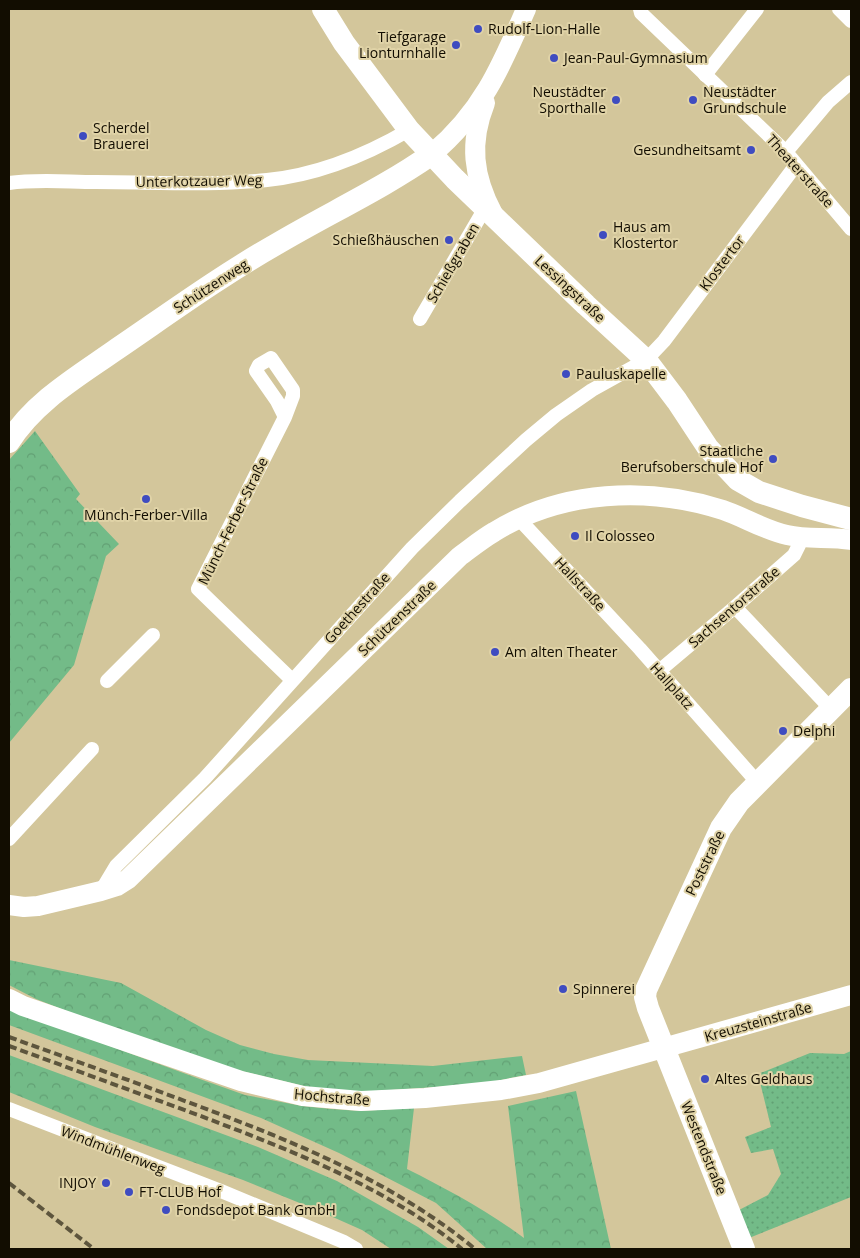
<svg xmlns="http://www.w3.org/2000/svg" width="860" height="1258" viewBox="0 0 860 1258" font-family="'Open Sans',sans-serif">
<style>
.grass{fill:url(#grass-dots)}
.forest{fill:url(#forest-crowns)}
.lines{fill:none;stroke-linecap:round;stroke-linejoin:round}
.street{stroke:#fff;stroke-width:14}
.secondary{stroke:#fff;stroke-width:20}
.primary{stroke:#fff;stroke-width:22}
.rail{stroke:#5d553d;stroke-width:4;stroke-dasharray:8 4;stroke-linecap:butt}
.poi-dot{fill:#3f4cc0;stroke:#e0d3a7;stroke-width:2}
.labels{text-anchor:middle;stroke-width:4;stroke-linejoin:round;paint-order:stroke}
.poi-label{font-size:14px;fill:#120d01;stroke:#e0d3a7;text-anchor:start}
.street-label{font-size:14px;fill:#120d01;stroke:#e0d3a7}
</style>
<defs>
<pattern id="grass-dots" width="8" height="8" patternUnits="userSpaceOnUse" patternTransform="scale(1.25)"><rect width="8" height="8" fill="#73bb88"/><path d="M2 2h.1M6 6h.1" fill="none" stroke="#62a074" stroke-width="1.8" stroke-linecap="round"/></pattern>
<pattern id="forest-crowns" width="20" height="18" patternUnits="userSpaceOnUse" patternTransform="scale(1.25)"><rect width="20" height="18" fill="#73bb88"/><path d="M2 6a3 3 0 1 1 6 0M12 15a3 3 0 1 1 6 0" fill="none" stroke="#62a074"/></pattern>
</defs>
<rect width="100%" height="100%" fill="#d3c69b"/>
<polygon class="grass" points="851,1051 851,1197 749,1238 739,1210 768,1195 781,1174 773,1149 751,1153 745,1137 771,1127 758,1074 810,1053 844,1054"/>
<g class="forest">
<polygon points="35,431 80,494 76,499 119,544 106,556 74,665 9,743 9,460"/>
<polygon points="9,960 121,983 206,1030 240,1045 274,1054 308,1060 433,1066 522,1056 526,1075 481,1084 361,1092 325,1091 221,1066 100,1024 36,999 9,985"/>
<path d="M9,1009L197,1078L245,1095L302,1106L331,1109L360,1111L414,1108L407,1169C447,1189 488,1211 524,1238L508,1106L576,1091L611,1249H487L436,1203L339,1153L261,1118L9,1025Z"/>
<polygon points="9,1055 258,1147 337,1181 418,1227 449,1249 391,1249 362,1230 317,1210 243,1180 95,1127 9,1092"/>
</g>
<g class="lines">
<g class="street">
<polyline points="640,9 641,13 786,152 851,229"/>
<polyline points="839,9 851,21"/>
<polyline points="705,75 757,9"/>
<polyline points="786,152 828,102 851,82"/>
<path d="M9,183C37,179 68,182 96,182C153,182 211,186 267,180C317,175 366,155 409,130"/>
<polyline points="420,319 485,208"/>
<polyline points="285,417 277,401 256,371 259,365 271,358 293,390 293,396 285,417 198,589 292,680"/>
<polyline points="519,519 640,649 758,783"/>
<polyline points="735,607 831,709"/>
<polyline points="659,671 735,607 794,555 799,545 800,537"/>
<polyline points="107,681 153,635"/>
<polyline points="9,839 92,749"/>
<polyline points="101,891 116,866 205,778 412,548 460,501 526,440 556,415 592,390 646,360 664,341 796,165"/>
<polyline points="9,1109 221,1191 344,1242 356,1249"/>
</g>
<g class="secondary">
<path d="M485,103C469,143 473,176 493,214"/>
<path d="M432,154C482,112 501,67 526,9"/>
<path d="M9,905L24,907L38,906L101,891L117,886L128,879L460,556C471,548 482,539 494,532C562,490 648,486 723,510C744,517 764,530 787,535C808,540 830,536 851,540"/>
<polyline points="9,999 23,1006 241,1081 303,1096 361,1101 425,1098 501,1090 539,1083 851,995"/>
</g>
<g class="primary">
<polyline points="323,9 344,43 409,130 455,179 586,305 646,360 677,401 708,448 738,480 759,492 802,506 851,519"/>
<path d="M9,442C34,402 77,377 114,351C167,315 219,277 275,245C327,214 382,189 432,154"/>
<polyline points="744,1249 648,1008 645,997 646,990 721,828 739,802 851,689"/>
</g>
<g class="rail">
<path d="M9,1037C73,1060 137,1083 201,1107C297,1143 395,1183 475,1249"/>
<path d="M9,1046C72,1069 135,1092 198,1115C290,1150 385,1186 462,1249"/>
<polyline points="9,1183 94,1249"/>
</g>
</g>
<g class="poi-dot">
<circle cx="478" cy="29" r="5"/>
<circle cx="456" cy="45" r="5"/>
<circle cx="554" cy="58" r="5"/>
<circle cx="616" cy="100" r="5"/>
<circle cx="693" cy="100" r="5"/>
<circle cx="83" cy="136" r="5"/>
<circle cx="751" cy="150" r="5"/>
<circle cx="603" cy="235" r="5"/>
<circle cx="449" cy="240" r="5"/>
<circle cx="566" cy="374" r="5"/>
<circle cx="773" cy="459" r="5"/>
<circle cx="146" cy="499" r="5"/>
<circle cx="575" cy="536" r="5"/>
<circle cx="495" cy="652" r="5"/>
<circle cx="783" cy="731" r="5"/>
<circle cx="563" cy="989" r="5"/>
<circle cx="705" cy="1079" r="5"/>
<circle cx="106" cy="1183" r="5"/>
<circle cx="129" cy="1192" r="5"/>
<circle cx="166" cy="1210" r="5"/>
</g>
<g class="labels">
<g class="poi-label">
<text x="488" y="34">Rudolf-Lion-Halle</text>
<text x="446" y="42" text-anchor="end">Tiefgarage<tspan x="446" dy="16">Lionturnhalle</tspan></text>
<text x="564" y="63">Jean-Paul-Gymnasium</text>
<text x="606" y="97" text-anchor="end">Neustädter<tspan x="606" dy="16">Sporthalle</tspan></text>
<text x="703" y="97">Neustädter<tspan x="703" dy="16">Grundschule</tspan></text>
<text x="93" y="133">Scherdel<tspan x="93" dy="16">Brauerei</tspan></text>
<text x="741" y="155" text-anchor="end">Gesundheitsamt</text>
<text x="613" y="232">Haus am<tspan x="613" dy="16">Klostertor</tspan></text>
<text x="439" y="245" text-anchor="end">Schießhäuschen</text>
<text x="576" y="379">Pauluskapelle</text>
<text x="763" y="456" text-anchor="end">Staatliche<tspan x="763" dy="16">Berufsoberschule Hof</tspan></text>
<text x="146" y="520" text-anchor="middle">Münch-Ferber-Villa</text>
<text x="585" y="541">Il Colosseo</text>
<text x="505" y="657">Am alten Theater</text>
<text x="793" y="736">Delphi</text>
<text x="573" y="994">Spinnerei</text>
<text x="715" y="1084">Altes Geldhaus</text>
<text x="96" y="1188" text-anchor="end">INJOY</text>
<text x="139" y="1197">FT-CLUB Hof</text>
<text x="176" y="1215">Fondsdepot Bank GmbH</text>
</g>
<g class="street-label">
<text transform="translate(800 171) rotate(48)" y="5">Theaterstraße</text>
<text transform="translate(199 181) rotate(-1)" y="5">Unterkotzauer Weg</text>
<text transform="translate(453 263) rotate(-60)" y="5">Schießgraben</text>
<text transform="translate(722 263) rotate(-53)" y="5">Klostertor</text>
<text transform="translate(211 286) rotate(-33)" y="5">Schützenweg</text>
<text transform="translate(570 289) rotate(43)" y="5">Lessingstraße</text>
<text transform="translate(233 521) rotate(-64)" y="5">Münch-Ferber-Straße</text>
<text transform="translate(580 584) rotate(47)" y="5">Hallstraße</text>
<text transform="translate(734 607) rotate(-41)" y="5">Sachsentorstraße</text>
<text transform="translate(357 608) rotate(-48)" y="5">Goethestraße</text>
<text transform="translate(397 618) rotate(-44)" y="5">Schützenstraße</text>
<text transform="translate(672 686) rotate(48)" y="5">Hallplatz</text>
<text transform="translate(705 863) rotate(-64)" y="5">Poststraße</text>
<text transform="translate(758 1022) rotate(-16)" y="5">Kreuzsteinstraße</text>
<text transform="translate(332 1097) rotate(5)" y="5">Hochstraße</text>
<text transform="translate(704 1148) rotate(68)" y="5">Westendstraße</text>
<text transform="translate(113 1150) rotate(21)" y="5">Windmühlenweg</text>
</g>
</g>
<rect width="860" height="1258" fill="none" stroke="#120d01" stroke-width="20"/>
</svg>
